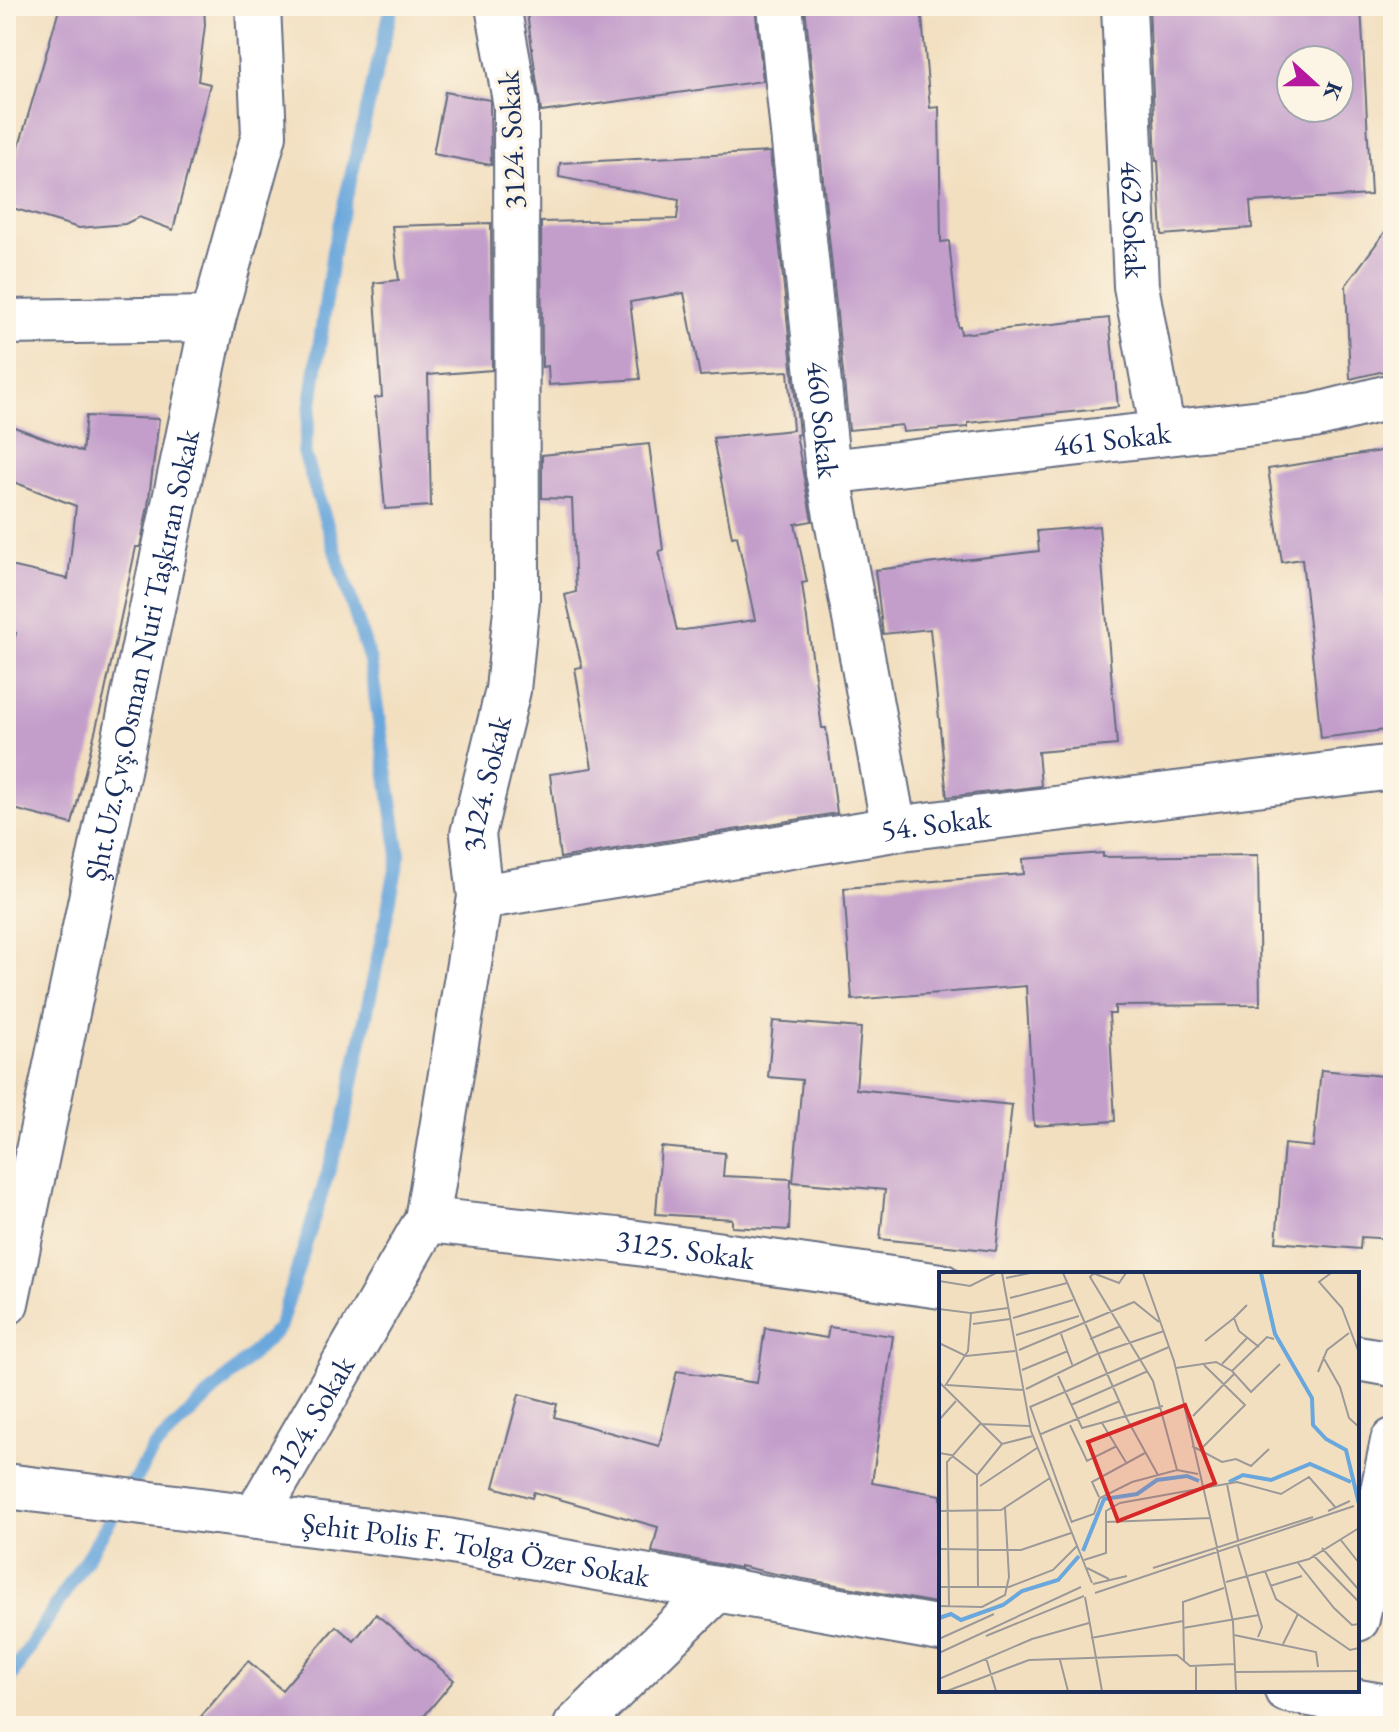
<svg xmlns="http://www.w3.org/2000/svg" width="1399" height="1732" viewBox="0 0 1399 1732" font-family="'EB Garamond',serif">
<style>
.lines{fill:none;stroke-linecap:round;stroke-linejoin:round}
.stream{stroke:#6aa7dc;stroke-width:14}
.building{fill:#c39ecb;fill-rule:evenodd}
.minor-casing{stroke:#666d80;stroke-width:48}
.minor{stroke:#fff;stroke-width:44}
.labels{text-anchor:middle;stroke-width:7;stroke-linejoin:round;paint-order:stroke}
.street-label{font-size:30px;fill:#1b2f5e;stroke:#fcf5e5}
.inset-river{fill:none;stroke:#6aa7dc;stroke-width:4}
.inset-road{fill:none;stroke:#9c9999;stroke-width:2}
.view{fill:#d62828;fill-opacity:0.15;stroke:#d62828;stroke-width:4}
.inset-edge{fill:none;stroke:#1b2f5e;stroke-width:4}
</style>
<rect width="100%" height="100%" fill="#fcf5e5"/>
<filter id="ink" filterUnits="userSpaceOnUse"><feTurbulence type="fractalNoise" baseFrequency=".0125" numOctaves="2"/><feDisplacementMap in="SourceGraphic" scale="16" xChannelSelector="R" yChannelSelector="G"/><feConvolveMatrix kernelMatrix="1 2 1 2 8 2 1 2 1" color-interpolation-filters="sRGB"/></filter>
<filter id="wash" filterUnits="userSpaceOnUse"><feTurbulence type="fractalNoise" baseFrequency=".006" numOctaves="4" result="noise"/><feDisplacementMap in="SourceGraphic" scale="32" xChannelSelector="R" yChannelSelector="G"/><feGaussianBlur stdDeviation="1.8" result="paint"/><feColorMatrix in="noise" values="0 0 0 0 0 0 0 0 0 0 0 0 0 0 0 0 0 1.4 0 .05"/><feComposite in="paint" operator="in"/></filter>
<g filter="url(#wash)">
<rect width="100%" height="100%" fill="#f2dfc0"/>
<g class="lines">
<polyline class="stream" points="6,1684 93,1548 154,1448 279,1328 344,1122 399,855 370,661 304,452 333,251 392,6"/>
</g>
<g id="blocks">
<g class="building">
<polygon points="60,6 204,6 205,25 198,81 210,84 173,230 139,217 125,224 79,228 6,206 6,191"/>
<polygon points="526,6 755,6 763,81 541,112"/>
<polygon points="805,6 921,6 930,108 939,107 941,242 949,241 958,327 960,327 961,334 1109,318 1118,407 968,423 968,427 903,432 902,425 849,430"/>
<path d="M1149,6H1361L1371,195L1250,202L1252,228L1162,235L1158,161H1156ZM1291,60H1339V108H1291Z"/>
<polygon points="445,92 490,100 491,165 433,154"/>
<polygon points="770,152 799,434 796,435 812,521 795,524 807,582 802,583 822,728 826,728 837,813 560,858 550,774 592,768 575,668 582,667 565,595 576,592 572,499 542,498 542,455 649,444 663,550 659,551 677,631 755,620 737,536 732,537 713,438 793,430 788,371 700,376 684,293 630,302 640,379 549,385 548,366 542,367 541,222 677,219 679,200 559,177 560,163"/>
<polygon points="1393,221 1393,369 1350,379 1346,285"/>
<polygon points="491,223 492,370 428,375 431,506 385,509 375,398 382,397 374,283 399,280 392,226"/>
<polygon points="86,416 159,419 148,506 140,547 136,547 104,696 72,824 6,807 6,669 16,633 6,631 6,565 68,579 76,506 6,479 6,424 82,452"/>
<polygon points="1393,449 1393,729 1321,738 1302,559 1282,562 1268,469"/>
<polygon points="1099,526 1117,745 1038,752 1041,786 947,797 930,629 883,634 875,570 1039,551 1037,531"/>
<polygon points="1103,853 1103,857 1258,855 1260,1005 1115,1006 1115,1014 1109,1014 1115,1121 1034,1126 1026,986 852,1000 844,888 1024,874 1023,859"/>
<polygon points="773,1021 861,1028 856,1089 1012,1105 996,1251 880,1239 885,1190 793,1182 802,1080 768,1077"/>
<polygon points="1321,1070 1393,1077 1393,1239 1361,1237 1360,1249 1276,1242 1284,1144 1313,1147"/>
<polygon points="661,1147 725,1153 723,1176 791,1179 789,1230 732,1227 732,1219 656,1214"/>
<polygon points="829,1327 893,1336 872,1483 941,1495 941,1604 771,1573 740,1566 740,1568 652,1552 658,1527 534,1492 532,1498 494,1487 519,1394 557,1404 554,1417 659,1446 677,1371 757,1383 765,1328 827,1338"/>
<polygon points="376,1614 454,1680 416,1726 193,1726 248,1661 282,1690 336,1626 354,1641"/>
</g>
</g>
</g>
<g filter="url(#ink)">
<use href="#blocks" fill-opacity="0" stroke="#666d80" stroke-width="2"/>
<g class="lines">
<defs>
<g id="minor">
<path id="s1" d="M780,6L828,472L894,829"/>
<path id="s2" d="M1124,6L1136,286L1163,433"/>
<polyline points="6,322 213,319"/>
<path id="s3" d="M828,472L1314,416L1393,396"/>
<path id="s4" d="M480,897L894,829L1393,767"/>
<path id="s5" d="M427,1220L616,1240L941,1286"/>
<path id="s6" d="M6,1303L213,319L264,135L258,6"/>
<polyline points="1357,1358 1393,1364"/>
<path id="s7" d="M6,1486L441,1540L941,1629"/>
<path id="s8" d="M256,1516L427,1220L480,897L473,834L508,690L517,600L516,106L498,6"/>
<polyline points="1357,1619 1393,1441"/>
<polyline points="1287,1690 1393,1708"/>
<polyline points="576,1726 717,1589"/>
</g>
</defs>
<use href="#minor" class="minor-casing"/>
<use href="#minor" class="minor"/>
</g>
</g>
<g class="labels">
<g class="street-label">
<text transform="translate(512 140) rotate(-93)" y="10">3124. Sokak</text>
<text dy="10" stroke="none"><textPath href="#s2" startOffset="214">462 Sokak</textPath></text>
<text dy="10" stroke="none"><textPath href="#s1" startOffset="416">460 Sokak</textPath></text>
<text dy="10" stroke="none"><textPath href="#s3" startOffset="286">461 Sokak</textPath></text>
<text dy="10" stroke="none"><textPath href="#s6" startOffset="662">Şht.Uz.Çvş.Osman Nuri Taşkıran Sokak</textPath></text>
<text dy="10" stroke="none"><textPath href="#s8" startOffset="784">3124. Sokak</textPath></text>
<text dy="10" stroke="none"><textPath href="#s4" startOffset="462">54. Sokak</textPath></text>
<text dy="10" stroke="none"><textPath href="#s5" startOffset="260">3125. Sokak</textPath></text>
<text dy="10" stroke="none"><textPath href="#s8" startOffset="112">3124. Sokak</textPath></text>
<text dy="10" stroke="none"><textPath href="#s7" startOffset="474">Şehit Polis F. Tolga Özer Sokak</textPath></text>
</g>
</g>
<g transform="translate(939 1272)">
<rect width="420" height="420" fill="#f2dfc0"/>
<path class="inset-river" d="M322,1L336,62L373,126L374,153L387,167L407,178L420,232M290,210L304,203L332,208L371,192L412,210M144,279L165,227L198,222L218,208L248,204L260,209M0,346L12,342L22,348L64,333L83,319L119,308L140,284"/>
<path class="inset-road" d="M63,1L92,159L153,311M124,1L188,147L219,203M154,1L180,11L187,1M155,1L151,5L214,109L238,198M204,1L235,89L278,275M392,1L380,10L403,36L420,81M67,6L91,1M0,9L31,14L57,1M71,26L128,11M308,33L295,46L300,59L320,75M0,37L32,41L29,79L6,114M32,41L69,36M74,46L134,28M34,52L71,47M122,62L134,95M77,63L140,44M151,67L182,54M266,69L295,46M0,71L27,84L76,79M80,78L195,30L220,50M384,85L401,115L410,146L420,155M283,92L308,66M237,96L277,90L293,99L312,120L341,92M83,98L129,79M293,99L328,65L335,67M379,100L388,78L410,61M119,104L143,156L224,134M0,110L63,172L94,164M8,113L84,118M87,117L158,82L225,59M132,133L209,99M91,134L133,251M91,135L230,75M254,144L296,101M0,148L17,129M163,151L188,192M131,153L148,189L178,174M102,162L181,129M253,174L283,190L297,187L312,194L330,177M261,178L306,133L265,93M0,181L12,183L38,203M288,212L299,268M41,214L98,176M160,225L153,210L206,181M0,239L62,238L111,206M389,239L411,229M132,250L155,242L161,226L193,210L238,198L259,202M167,250L272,246M401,267L420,291M299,274L323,355L319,365M383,276L420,318M0,277L82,278L132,261M278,277L294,350L297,419M374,283L420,330M145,288L167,281V239L181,231L298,210L342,222L370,205L397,236M359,291L395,336L413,353L420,352M148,296L170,307M214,296L374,245M326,299L337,327L411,378L420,376M287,310L370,287L420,256M154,312L188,304M331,314L363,304M0,315H70L114,298L138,274M39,315L38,203L63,172M156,321L415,234M146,325L163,419M0,334L43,335L66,323L70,305L66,236M10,334L8,190L41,152L91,154M244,356L320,343M295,363L377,380L379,395M47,364L145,324M152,366L244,349M0,367L55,342M344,372L359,342M0,381L142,315M47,386L57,419M121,388L129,419M245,389L244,330L285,316M257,394V419M296,400L420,399M0,407L93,367L150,351M8,419L90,388L238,383L251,394L296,392"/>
<path class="view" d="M246,133L276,211L179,249L149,170Z"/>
<rect width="420" height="420" class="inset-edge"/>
</g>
<rect width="1399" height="1732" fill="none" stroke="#fcf5e5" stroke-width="32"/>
<g transform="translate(1315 84) rotate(111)"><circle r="38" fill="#fcf5e5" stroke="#a2a6af" stroke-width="2"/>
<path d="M0-6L14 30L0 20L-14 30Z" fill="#b5179e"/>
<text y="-12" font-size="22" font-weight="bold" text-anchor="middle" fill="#1b2f5e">K</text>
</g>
</svg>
